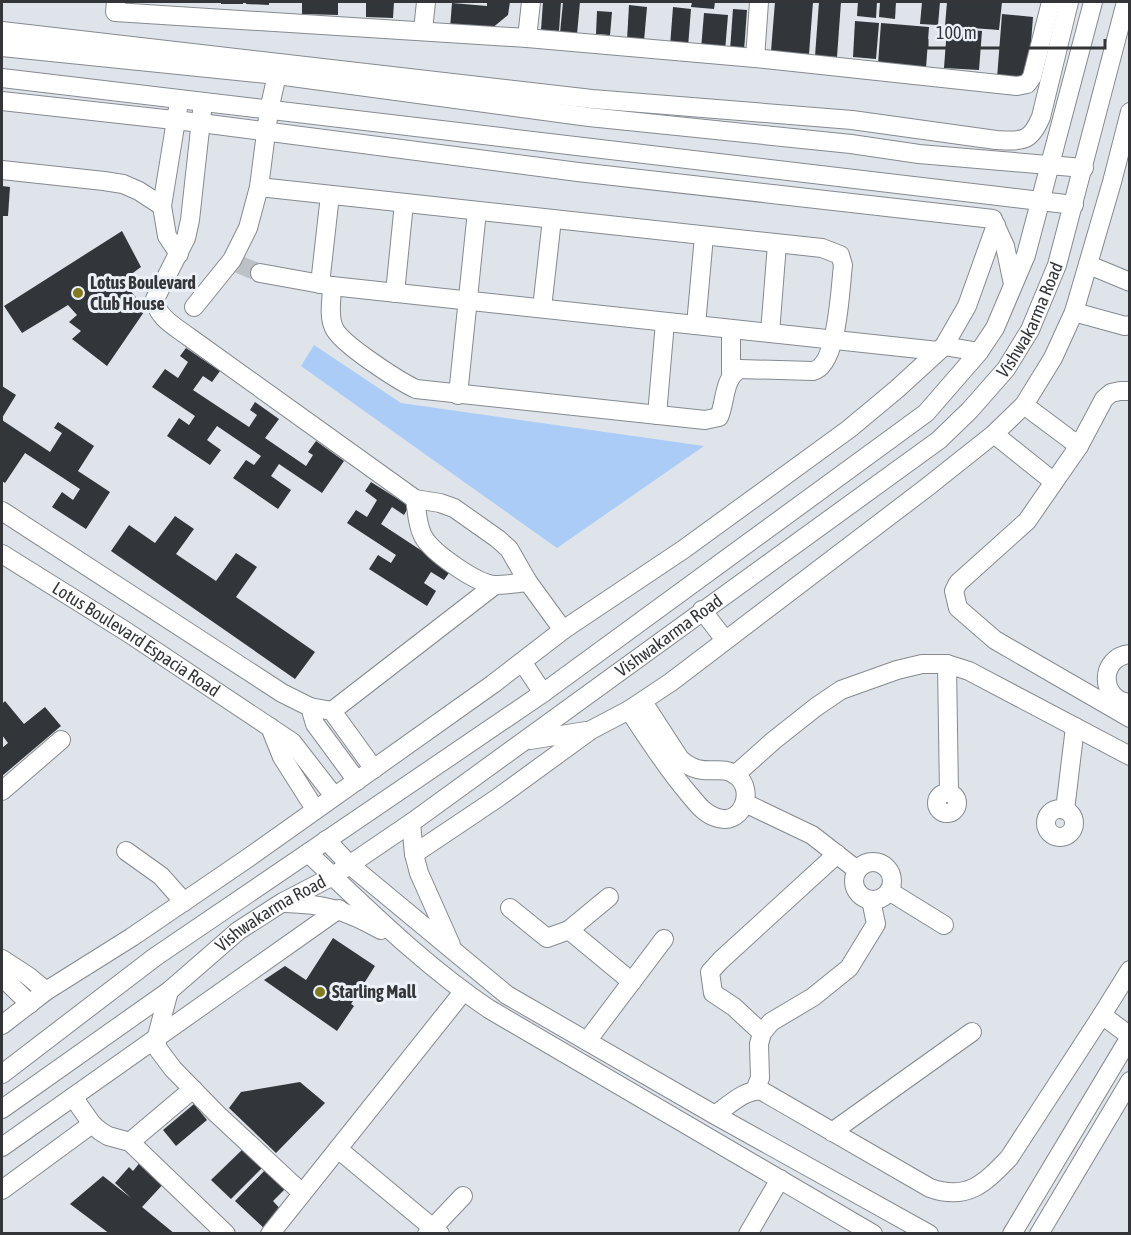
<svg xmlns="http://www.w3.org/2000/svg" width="1131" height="1235" viewBox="0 0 1131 1235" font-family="'Asap Condensed',sans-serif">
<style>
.green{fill:#aaccf7}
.building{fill:#32363b}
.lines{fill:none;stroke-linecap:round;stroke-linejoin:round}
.minor-tunnel{stroke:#bdc1c6;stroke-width:18;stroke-dasharray:18 9;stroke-linecap:butt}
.minor-casing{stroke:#858a90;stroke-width:20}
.minor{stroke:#fff;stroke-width:18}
.poi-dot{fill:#827a1f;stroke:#ecf1f8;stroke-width:2}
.labels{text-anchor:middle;stroke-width:6;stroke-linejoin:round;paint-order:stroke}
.poi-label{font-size:18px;font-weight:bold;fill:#333538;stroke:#ecf1f8;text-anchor:start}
.street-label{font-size:18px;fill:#333538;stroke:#ecf1f8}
</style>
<rect width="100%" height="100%" fill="#dfe4ea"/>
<polygon class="green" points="314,345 401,403 704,446 557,548 301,366"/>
<g class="building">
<rect x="221" y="2" width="22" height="2"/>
<polygon points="246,2 269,2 269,5 246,4"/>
<polygon points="302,2 338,2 338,15 302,14"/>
<polygon points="366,2 394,2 393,18 366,17"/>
<polygon points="487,2 510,2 508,15 491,29 450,28 452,3 487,6"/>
<polygon points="543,2 561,2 559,31 541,30"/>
<polygon points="563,2 580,2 577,34 560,33"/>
<polygon points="692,2 715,2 714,9 691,7"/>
<polygon points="775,2 813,2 809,54 771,51"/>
<polygon points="819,2 841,2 837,57 815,56"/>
<polygon points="858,2 877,2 876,18 857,16"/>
<polygon points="880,2 896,2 895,19 879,17"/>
<polygon points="922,2 940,2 938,25 920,24"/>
<polygon points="947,2 1002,2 999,30 945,26"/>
<polygon points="629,5 647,7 644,41 627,40"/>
<polygon points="673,7 691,9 688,47 670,46"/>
<polygon points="733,9 747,10 744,51 730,50"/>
<polygon points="597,11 612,12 610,35 596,34"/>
<polygon points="704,13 728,15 725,51 701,49"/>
<polygon points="1002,14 1033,17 1028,81 997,78"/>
<polygon points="855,21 879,23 876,59 853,57"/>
<polygon points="881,23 929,27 926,68 878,64"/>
<polygon points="947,28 982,31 979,70 944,68"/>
<polygon points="2,186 10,187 8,216 2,216"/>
<polygon points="122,231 141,267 122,281 146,309 107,366 72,339 81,331 69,322 77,315 68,305 22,333 4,306"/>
<polygon points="186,348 220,371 212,382 203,376 193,390 249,427 257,415 250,410 255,402 279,419 265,438 306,466 313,455 308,452 316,441 344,461 322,493 279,464 271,476 291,490 278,509 233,478 246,460 254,465 261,456 217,426 207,440 221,450 210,465 167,436 179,418 189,425 195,416 152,387 165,369 178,378 188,362 180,356"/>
<polygon points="2,386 16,395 2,418"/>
<polygon points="2,420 50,452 62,433 54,428 58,422 94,446 78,471 110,492 86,529 52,507 62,492 73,500 80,489 25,453 5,483 2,481"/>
<polygon points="371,482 409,506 404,515 392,507 381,524 451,570 444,580 431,572 424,583 436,591 427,606 369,569 378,555 391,563 396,555 347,523 356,510 367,517 377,500 365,491"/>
<polygon points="175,516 194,529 176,554 216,581 236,553 257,567 236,597 315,652 295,679 111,551 129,525 155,543"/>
<polygon points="5,701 24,724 45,707 61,726 2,776 2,748 8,743 2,735 2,704"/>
<polygon points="333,938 375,966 351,1004 354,1006 337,1031 264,980 285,966 306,980"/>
<polygon points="300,1082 325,1103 276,1153 229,1108 241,1092"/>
<polygon points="194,1104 207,1120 176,1146 163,1130"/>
<polygon points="246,1146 265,1165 231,1199 211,1180"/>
<polygon points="142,1160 166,1181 142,1207 175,1234 110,1234 70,1204 103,1176 131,1198 115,1183 129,1167 133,1171"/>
<polygon points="268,1167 288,1186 273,1201 283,1212 268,1232 235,1201"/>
</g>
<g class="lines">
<polyline class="minor-tunnel" points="238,264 260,273"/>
<defs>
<g id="minor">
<polyline points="116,2 115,12 527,38 755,58 1017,86 1027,84 1032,77 1051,2"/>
<polyline points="423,30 426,2"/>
<path d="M2,31L592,99L852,120L996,140C1022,141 1030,143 1041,117L1069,2"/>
<polyline points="527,38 531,2"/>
<polyline points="2,47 277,75 589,117 851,144 919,154 1084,168"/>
<polyline points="755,58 759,2"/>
<polyline points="2,78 1074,205"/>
<polyline points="2,101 201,123 578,172 993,219"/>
<polyline points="178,108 162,206 167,236 179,254"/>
<polyline points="2,170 104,181 123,184 139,191 162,206"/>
<path d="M259,187L822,248L840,255L843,265C840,289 838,365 813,371L740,369C723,378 726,401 719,417L705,420L416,389C399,381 341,344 334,328C328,316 332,299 332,286"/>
<polyline points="993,220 1005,246 1013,284"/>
<polyline points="1089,265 1130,282"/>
<polyline points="260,273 332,286 938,351"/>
<polyline points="320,284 330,195"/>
<polyline points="395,293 404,203"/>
<polyline points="194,307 232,260 248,228 259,187 269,110 277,75"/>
<polyline points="542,308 552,219"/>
<polyline points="1074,312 1125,326 1130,325"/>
<polyline points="696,325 704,236"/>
<polyline points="731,329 731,376"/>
<polyline points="770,333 777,244"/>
<polyline points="944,346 979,352"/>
<polyline points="1130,391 1120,391 1111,393 1104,399 1079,446 1027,521 958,583 954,591 958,608 995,640 1130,718"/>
<polyline points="458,395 477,211"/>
<polyline points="1024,405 1079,446"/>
<polyline points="657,415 665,322"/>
<polyline points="994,434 1054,482"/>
<path d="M415,499C417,511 417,525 423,536C431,552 477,584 495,585C506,585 517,583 528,582"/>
<polyline points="2,511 282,693 310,707 332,711 374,769"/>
<path id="s1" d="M2,554L127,632L292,742L334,796"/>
<polyline points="702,610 725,640"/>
<polyline points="563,630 684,549 849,429 897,389 944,346 967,306 996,225"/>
<path d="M1130,654C1099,657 1099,700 1130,703"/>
<polyline points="523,663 543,693"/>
<polyline points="947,664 949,793"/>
<polyline points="310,707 315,724 357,781"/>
<path d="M629,710C648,739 666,767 688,793C696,802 703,813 715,817C741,828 757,791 736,775C719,763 703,780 680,759L643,702"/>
<polyline points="332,711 495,585"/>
<polyline points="270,727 282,757 315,809"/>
<polyline points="530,740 586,731"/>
<polyline points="735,775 773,741 816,707 841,690 897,670 922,664 947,664 969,671 1130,756"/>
<polyline points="2,791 61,740"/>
<circle cx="947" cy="803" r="10"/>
<polyline points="745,803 812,835 857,870"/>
<circle cx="1060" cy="823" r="14"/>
<polyline points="1065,810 1075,727"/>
<polyline points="411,823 414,854 419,873 451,945"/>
<polyline points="326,840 350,865 507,995 715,1115 929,1234"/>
<polyline points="126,851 161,876 184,902"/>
<path d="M308,853C366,907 423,965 489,1009L873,1234"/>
<polyline points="414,854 496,799 591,730 629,710 671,682 926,488 994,434 1024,405 1053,358 1074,312 1112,182 1130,112"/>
<circle cx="873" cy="881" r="19"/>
<polyline points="889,891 944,925"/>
<path d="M285,903C325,904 345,910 381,930"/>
<polyline points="510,908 547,938 569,930 632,982"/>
<polyline points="569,930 609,897"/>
<polyline points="2,959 28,976 46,991"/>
<polyline points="2,977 30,1004"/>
<polyline points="169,991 156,1040 158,1049 173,1069 217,1114 302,1193"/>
<polyline points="1102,1015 1130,1036"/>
<path d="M2,1025L46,991L132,937L248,858L493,684L563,630L528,582L509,549L498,539L454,508L440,503L415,499L189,337C176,327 156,317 155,299L186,238L190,220L203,102"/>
<polyline points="762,1033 734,1007 713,993 710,972 721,960 837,854"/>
<polyline points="587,1041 664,939"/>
<polyline points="2,1074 155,957 543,693 926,413 979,352 995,328 1026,255 1093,2"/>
<polyline points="755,1090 760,1078 759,1044 762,1033 771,1022 813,997 849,968 876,924 871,900"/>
<polyline points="73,1097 92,1124 100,1131 108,1136 130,1142 226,1234"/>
<path id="s2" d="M2,1109L169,991L238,931L283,902L333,876L411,823L939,440L970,410L1006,369L1030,330L1057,265L1126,2"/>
<path d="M715,1115C728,1106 746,1088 762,1091L930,1188C967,1201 984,1184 1009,1158L1102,1015L1130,970"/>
<polyline points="832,1132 972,1032"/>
<polyline points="130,1142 193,1089"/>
<polyline points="2,1147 339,909"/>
<polyline points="338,1149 440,1234"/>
<polyline points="2,1190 92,1124"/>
<polyline points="270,1234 463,992"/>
<polyline points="427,1234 463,1196"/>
<polyline points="748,1234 780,1179"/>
<polyline points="1012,1234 1130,1037"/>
<polyline points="1039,1234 1130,1081"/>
</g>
</defs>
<use href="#minor" class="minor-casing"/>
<use href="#minor" class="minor"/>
</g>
<g class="poi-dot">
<circle cx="78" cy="293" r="6"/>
<circle cx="320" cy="992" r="6"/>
</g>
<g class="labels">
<g class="poi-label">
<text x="90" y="289">Lotus Boulevard<tspan x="90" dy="21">Club House</tspan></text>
<text x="332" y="998">Starling Mall</text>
</g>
<g class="street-label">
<text dy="6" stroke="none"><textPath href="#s2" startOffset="1305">Vishwakarma Road</textPath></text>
<text dy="6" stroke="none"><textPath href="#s2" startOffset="819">Vishwakarma Road</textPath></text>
<text dy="6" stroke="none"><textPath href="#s1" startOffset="159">Lotus Boulevard Espacia Road</textPath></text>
<text dy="6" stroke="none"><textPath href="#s2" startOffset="333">Vishwakarma Road</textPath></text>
</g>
</g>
<rect width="1131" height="1235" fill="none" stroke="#333538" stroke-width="6"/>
<path d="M927 39v9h178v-9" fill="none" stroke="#333538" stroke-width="3"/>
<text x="936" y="39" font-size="18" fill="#333538" stroke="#ecf1f8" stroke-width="4.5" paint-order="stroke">100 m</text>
</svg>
